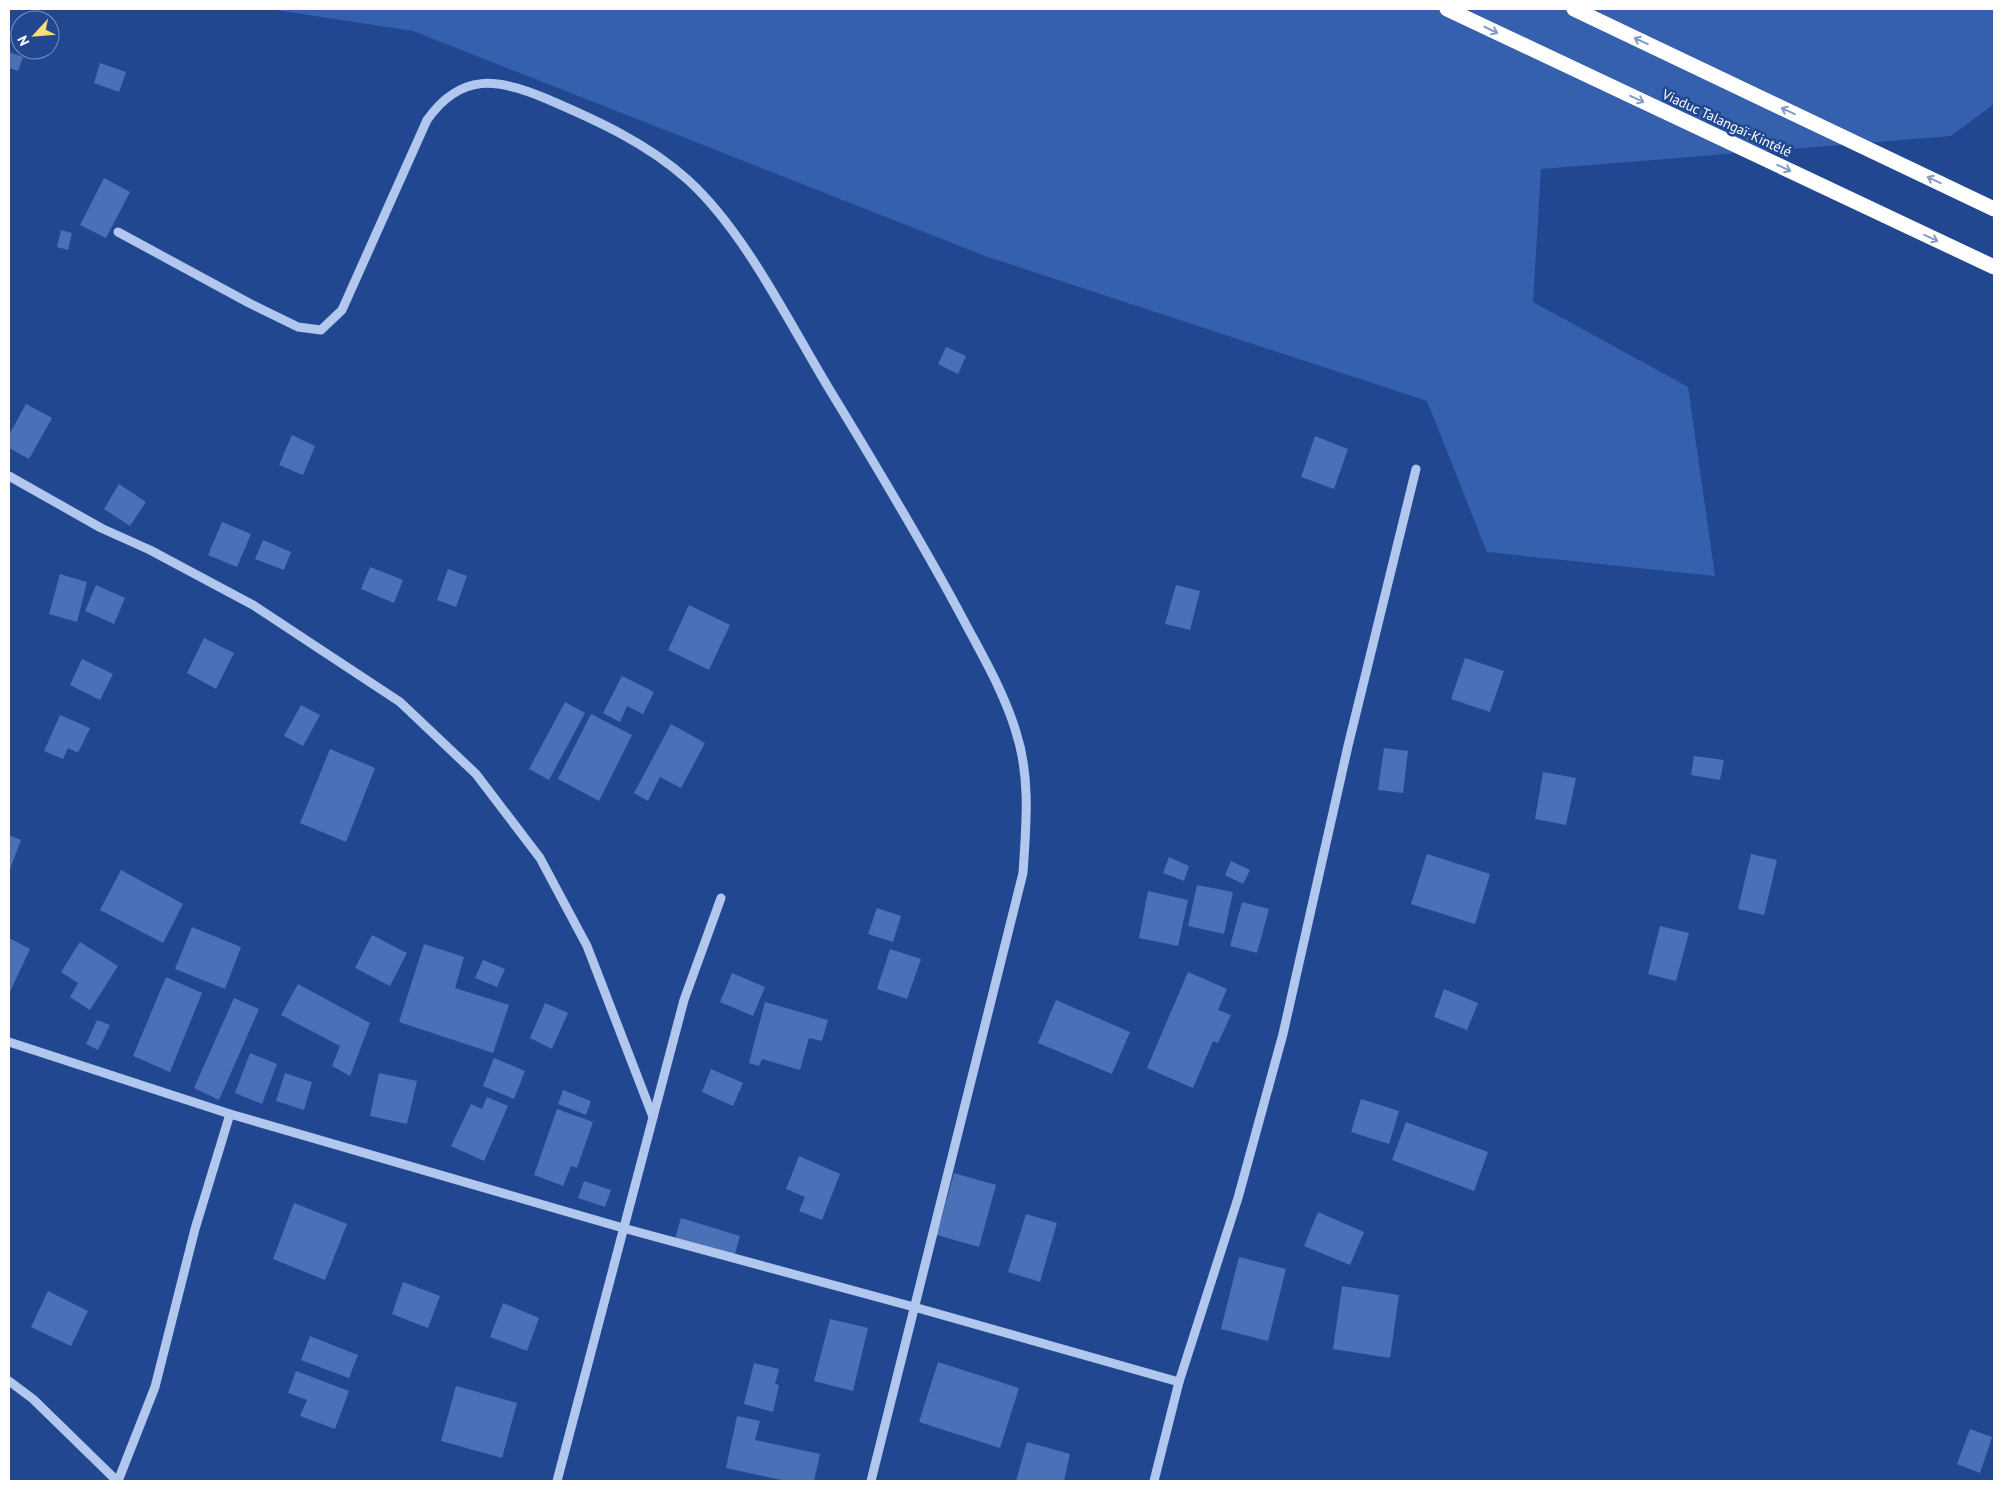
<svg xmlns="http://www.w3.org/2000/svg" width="2003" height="1490" viewBox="0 0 2003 1490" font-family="'PT Sans',sans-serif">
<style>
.green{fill:#3560ae}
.building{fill:#4a70b8}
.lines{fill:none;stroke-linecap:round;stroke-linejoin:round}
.minor{stroke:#b2c7ed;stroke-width:9}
.highway{stroke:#fff;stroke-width:15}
.oneway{stroke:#859ac2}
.labels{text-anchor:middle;stroke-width:5;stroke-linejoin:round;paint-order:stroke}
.street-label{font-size:14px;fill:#fff;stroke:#214791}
</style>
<rect width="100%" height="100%" fill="#214791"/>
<polygon class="green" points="270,9 1994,9 1994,104 1951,136 1541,169 1533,302 1688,387 1715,576 1487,552 1427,401 985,256 413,31"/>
<g class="building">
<polygon points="9,52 23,57 18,71 9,68"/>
<polygon points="100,63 126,72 119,92 94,83"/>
<polygon points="104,178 130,192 106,238 80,225"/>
<polygon points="61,230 72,233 68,250 57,247"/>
<polygon points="946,347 966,356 958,374 938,364"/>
<polygon points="26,404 52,418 29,459 9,448 9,435"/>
<polygon points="292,435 315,446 303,475 279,465"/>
<polygon points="1315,436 1348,449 1334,489 1301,477"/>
<polygon points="119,484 146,502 130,526 104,509"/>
<polygon points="222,522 251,534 237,567 208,555"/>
<polygon points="263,540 291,552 284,570 255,559"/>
<polygon points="370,567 403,580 394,603 361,589"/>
<polygon points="448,569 467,576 456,607 437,600"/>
<polygon points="60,574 87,582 77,622 49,614"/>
<polygon points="96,585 125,598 114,624 85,611"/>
<polygon points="1176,585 1200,591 1190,630 1165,624"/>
<polygon points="689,605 730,625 709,670 668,650"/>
<polygon points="204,638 234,653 216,689 187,673"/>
<polygon points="1465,658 1504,671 1490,712 1451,699"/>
<polygon points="82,659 113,674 100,700 70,685"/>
<polygon points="622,676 654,692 643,714 627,706 620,722 603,713"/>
<polygon points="565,702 585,713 549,780 529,769"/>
<polygon points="301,705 320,715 303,746 284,736"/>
<polygon points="591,714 632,735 599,801 558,779"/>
<polygon points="60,715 90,728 78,753 68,748 63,759 44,751"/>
<polygon points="671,724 705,743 681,788 660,777 648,801 634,793"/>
<polygon points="1384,748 1408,751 1403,793 1378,790"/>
<polygon points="330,749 375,768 346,842 300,823"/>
<polygon points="1694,756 1724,760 1720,780 1691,775"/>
<polygon points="1543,772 1576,778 1566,825 1535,819"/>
<polygon points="9,835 21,840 9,872"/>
<polygon points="1427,854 1490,874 1475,924 1411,904"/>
<polygon points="1751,854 1777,860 1764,915 1738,909"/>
<polygon points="1169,857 1189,866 1184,881 1163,873"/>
<polygon points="1231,861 1250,870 1243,884 1225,875"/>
<polygon points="121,870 183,904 163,943 100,910"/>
<polygon points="1197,885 1233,892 1224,934 1188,926"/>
<polygon points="1148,891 1188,900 1178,946 1139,938"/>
<polygon points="1242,902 1269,909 1257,953 1230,946"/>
<polygon points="877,908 901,916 893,942 868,934"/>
<polygon points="1660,926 1689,933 1676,981 1648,974"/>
<polygon points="192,927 241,947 225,989 175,969"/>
<polygon points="372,935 407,953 390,986 355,968"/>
<polygon points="9,938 30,949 9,994"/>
<polygon points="80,942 118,966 90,1010 70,997 78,983 61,972"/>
<polygon points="424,944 464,957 455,988 509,1005 493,1053 399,1022"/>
<polygon points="890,949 921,959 907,999 877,989"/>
<polygon points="483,960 505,969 497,987 475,978"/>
<polygon points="1188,972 1227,989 1218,1010 1231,1015 1218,1043 1213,1041 1193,1088 1147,1068"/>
<polygon points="732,973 765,987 753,1016 720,1002"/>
<polygon points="166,977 202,993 170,1072 133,1056"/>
<polygon points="298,984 370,1023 350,1076 332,1066 340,1046 281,1015"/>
<polygon points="1444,989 1478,1003 1467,1030 1434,1017"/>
<polygon points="234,998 259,1009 219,1100 194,1088"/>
<polygon points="1056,1000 1130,1032 1112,1074 1038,1043"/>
<polygon points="765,1002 828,1020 822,1041 809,1038 800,1070 762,1059 759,1066 749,1063"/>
<polygon points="545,1003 568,1013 552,1049 530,1038"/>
<polygon points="97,1020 110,1025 98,1050 86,1044"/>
<polygon points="250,1053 277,1064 262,1104 235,1093"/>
<polygon points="494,1058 525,1071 514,1099 483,1086"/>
<polygon points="711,1069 743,1083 733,1106 702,1092"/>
<polygon points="285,1073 312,1082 304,1110 276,1101"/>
<polygon points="379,1073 417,1081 407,1124 370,1116"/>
<polygon points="563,1090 591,1101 586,1115 558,1104"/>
<polygon points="487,1097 508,1106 484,1161 451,1146 471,1104 482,1109"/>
<polygon points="1361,1099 1399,1111 1389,1144 1351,1132"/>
<polygon points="557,1109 593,1122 577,1168 571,1166 563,1186 534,1175"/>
<polygon points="1406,1122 1488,1152 1474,1191 1392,1160"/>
<polygon points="799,1156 840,1174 822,1220 799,1211 805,1197 786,1189"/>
<polygon points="954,1173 996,1185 979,1247 937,1235"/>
<polygon points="584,1181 611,1190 605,1207 578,1198"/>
<polygon points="294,1203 347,1224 325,1280 273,1259"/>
<polygon points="1318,1212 1364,1232 1350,1265 1304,1246"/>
<polygon points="1026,1214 1057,1223 1040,1282 1008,1272"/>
<polygon points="681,1218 740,1236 734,1257 675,1239"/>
<polygon points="1239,1257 1286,1269 1268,1341 1221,1329"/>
<polygon points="403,1282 440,1296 428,1328 392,1314"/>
<polygon points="1342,1286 1399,1295 1390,1358 1333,1349"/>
<polygon points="48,1291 88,1311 71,1346 31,1327"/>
<polygon points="503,1303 539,1318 527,1351 490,1337"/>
<polygon points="830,1319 868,1328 853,1391 814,1381"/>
<polygon points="310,1336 358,1355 349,1378 301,1360"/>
<polygon points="938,1362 1019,1388 1000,1448 919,1422"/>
<polygon points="754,1363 779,1369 775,1384 779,1385 773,1412 744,1404"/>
<polygon points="296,1371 349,1391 335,1429 300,1416 307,1400 288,1393"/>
<polygon points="456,1386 517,1403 502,1458 441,1441"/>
<polygon points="737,1416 760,1421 755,1440 820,1454 814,1481 786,1481 726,1468"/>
<polygon points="1970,1429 1992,1437 1980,1473 1957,1464"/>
<polygon points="1027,1442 1070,1454 1064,1481 1016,1481"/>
</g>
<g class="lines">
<g class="minor">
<path d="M118,232L249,303L298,327L321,330L342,310L427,120C461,72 498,78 547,99C596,120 647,143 688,180C745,232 788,321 828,387C875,464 921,540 963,619C982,655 1004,692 1016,732C1031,778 1026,826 1023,873L871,1481"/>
<polyline points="9,476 101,528 150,550 253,605 400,702 476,774 540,858 587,946 653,1117"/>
<polyline points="9,1042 230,1114 623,1228 914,1307 1179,1382"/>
<polyline points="9,1381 33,1399 117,1481"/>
<polyline points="118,1481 155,1387 195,1229 230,1114"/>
<polyline points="557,1481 684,1000 721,898"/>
<polyline points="1154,1481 1179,1382 1238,1198 1283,1034 1348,746 1416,469"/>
</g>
<g class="highway">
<polyline points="1447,9 1994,267"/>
<polyline points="1574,9 1994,209"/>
</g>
</g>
<defs><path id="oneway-shaft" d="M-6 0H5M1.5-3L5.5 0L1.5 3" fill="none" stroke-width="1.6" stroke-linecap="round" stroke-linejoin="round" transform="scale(1.25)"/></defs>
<g class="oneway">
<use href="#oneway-shaft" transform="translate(1491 30) rotate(26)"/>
<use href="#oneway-shaft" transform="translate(1641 41) rotate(-155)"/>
<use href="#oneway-shaft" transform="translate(1637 99) rotate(25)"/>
<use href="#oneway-shaft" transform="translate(1788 111) rotate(-155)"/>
<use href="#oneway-shaft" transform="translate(1784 168) rotate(25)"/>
<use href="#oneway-shaft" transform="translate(1934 180) rotate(-155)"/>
<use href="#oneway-shaft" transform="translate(1931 238) rotate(25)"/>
</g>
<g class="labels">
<g class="street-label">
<text transform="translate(1727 123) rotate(25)" y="5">Viaduc Talangaï-Kintélé</text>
</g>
</g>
<rect width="2003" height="1490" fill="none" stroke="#ffffff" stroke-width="20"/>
<g transform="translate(35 35) rotate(244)"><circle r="24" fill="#214791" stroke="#7a91bd"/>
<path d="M0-4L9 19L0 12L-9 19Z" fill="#f9df73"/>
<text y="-8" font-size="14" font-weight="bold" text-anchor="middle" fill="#ffffff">N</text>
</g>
</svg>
